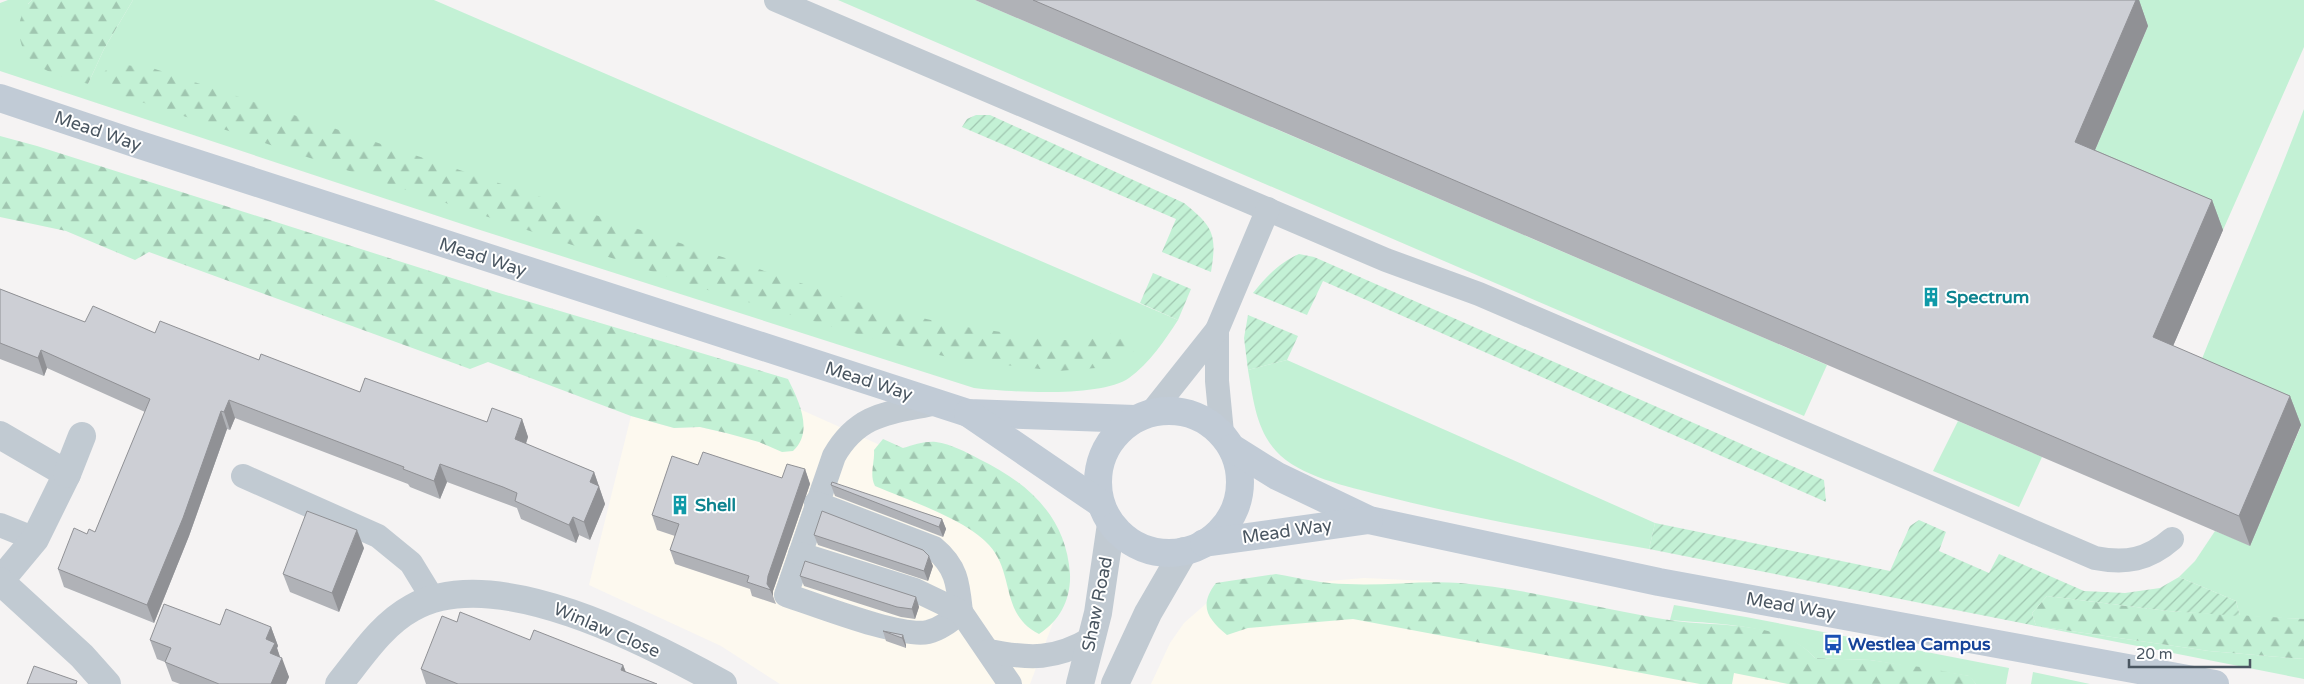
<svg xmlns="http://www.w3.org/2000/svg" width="2304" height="684" viewBox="0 0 2304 684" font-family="'Varela Round',sans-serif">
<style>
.commercial{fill:#fdf9ef}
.grass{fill:#c3f1d5}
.forest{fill:url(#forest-firs)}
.garden{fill:url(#garden-furrows)}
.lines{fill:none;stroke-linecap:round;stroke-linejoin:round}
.service{stroke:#c1cad2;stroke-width:24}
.minor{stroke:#c1cad2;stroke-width:28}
.tertiary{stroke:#c1cad2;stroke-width:28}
.secondary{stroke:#c1cbd6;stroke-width:28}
.wall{fill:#b0b2b7}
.shaded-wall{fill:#909195}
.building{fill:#cdcfd5;stroke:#909195}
.labels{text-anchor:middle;stroke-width:4;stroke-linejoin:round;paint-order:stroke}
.street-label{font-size:18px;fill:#4a5661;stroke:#fff}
.culture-label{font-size:18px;font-weight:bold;fill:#0d838f;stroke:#fff;text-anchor:start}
.transit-label{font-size:18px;font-weight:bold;fill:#164399;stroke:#fff;text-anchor:start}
</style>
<defs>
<pattern id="forest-firs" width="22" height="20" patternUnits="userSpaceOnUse" patternTransform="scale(1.25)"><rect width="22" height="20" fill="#c3f1d5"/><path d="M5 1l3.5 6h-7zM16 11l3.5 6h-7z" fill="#a0c6b0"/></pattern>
<pattern id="garden-furrows" width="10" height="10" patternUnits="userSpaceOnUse" patternTransform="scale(1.25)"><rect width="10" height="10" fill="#c3f1d5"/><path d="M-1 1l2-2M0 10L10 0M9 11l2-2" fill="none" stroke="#a0c6b0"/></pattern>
</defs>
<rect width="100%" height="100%" fill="#f5f3f3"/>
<g class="commercial">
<polygon points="795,407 929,467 1054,620 1030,684 780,684 721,646 589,585 631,416 674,428 700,427 726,433"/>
<polygon points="1364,578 1429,581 1464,586 1809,684 1151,684 1170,643 1184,623 1208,602 1236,589"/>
</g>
<g class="grass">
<path d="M8,0H32L28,4L88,84L104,49L133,0H434L1178,320C1165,340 1149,364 1129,378C1101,398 1009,392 974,388L477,229L0,71V3Z"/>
<polygon points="838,0 975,0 1827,365 1804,416"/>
<polygon points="2087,0 2304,0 2304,47 2223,230 2086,171 2148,26"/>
<path d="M2304,109V619L2240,616L2236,601L2179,577L2195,561L2215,531L2250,545L2301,426L2194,379C2229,289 2270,200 2304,109Z"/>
<path d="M1287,360L1655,523L1649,549C1559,533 1469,518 1380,495C1349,487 1298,476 1276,451C1256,429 1253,398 1248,370Z"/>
<polygon points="1958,421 2042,457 2019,507 1933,471"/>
<path d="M1674,605L1746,617L2009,668L2006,684H1976L1969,676L1870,660L1815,658C1785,623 1713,624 1670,620Z"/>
<polygon points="2036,626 2209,651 2304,659 2304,679"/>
<polygon points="2033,672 2090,684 2031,684"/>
</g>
<g class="forest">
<path d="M32,0H133L104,49L88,84C57,74 22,70 19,32C18,21 24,7 32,0Z"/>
<polygon points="117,64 152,68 873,307 953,325 1055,340 1086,340 1114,333 1131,340 1134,351 1109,367 1058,371 961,360 895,345 720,294 105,90 99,83 105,71"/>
<path d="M0,136L37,146L496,292L788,379C799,401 814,432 793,451L782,452L759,442L726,433L700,427L674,428L631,416L488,362L470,369L149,252L135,260L66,231L0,217Z"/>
<path d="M883,439L903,448C914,445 924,441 936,442C951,444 966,452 979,459C1028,483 1066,516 1070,574C1071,599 1060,621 1039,634C1000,615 1015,573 989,545C966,519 907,500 875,486C869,475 875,462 874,450Z"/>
<path d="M1276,574C1299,578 1324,584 1347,584C1385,586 1423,580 1460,583C1531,589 1599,609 1669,620C1717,628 1780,618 1815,658L1870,660L1920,667L1970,676L1976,684H1788L1734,673L1732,684H1700L1353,619L1248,628L1227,635C1208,619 1198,606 1216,583Z"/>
<polygon points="2047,596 2168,611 2304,619 2304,659 2209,651 2036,626 2032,613"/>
</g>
<g class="garden">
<path d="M976,115H990L1184,203C1214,227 1217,235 1211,272L1162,252L1176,219L962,127L967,119Z"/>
<path d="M1299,254L1314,257L1824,480L1826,502L1323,281L1307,315L1253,293C1267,276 1279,263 1299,254Z"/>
<polygon points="1153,273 1191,289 1178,320 1140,303"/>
<polygon points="1248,315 1298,336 1287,360 1248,370 1244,338"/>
<polygon points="1919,520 1946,532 1939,551 1989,573 1999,554 2084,591 2125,593 2160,588 2179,577 2236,601 2240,616 2168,611 2047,596 2032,613 2036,626 1649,549 1655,523 1890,571 1910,526"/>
</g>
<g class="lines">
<g class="service">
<path d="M776,0L1386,260L1479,294L2095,558C2126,564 2148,560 2172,539"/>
<polyline points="1217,330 1217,381 1222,433"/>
<path d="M937,403C891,413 859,412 834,456L786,595C817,605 900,638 928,632C941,629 951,620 961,612"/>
<polyline points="1151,413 1217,330 1268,209"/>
<polyline points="243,476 378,536 411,563 433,599"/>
<path d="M816,503L934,548C957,567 958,584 961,612"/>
<polyline points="0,525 35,539"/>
<polyline points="800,554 915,590 961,612 1010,684"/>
<path d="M989,651C1030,659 1055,660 1092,638"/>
</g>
<g class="minor">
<polyline points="0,435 67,474 35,539 0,581"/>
<polyline points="67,474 82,436"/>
<polyline points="0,581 82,656 107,684"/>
<path d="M339,684C361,657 381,625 412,608C495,561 649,643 723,684"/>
</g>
<g class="tertiary">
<polyline points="1080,684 1098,613 1111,524"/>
<polyline points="1115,684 1148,613 1184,551"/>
</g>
<g class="secondary">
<polyline points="0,98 137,144 968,413 1135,419"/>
<circle cx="1169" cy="482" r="71"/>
<polyline points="968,413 1100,503"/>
<polyline points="1232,448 1277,476 1369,520 1659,582 2215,684"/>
<polyline points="1204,543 1369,520"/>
</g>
</g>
<g class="wall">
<polygon points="975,0 2139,0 2148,26 2095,150 2212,200 2223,230 2173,346 2290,396 2301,425 2250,546"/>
<polygon points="0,289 85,322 155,333 259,360 360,392 487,422 522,419 528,437 526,444 594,472 605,504 590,540 579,535 576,543 521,519 517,508 509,505 447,482 440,499 410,487 408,484 235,418 230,430 227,429 189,536 154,623 64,587 58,569 87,534 95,532 145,412 47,368 44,376 0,359"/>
<polygon points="805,469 810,484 773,591 773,596 776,604 752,596 750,589 675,564 670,550 675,536 657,530 652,515 782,478"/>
<polygon points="831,485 942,519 946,529 943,537 835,496"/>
<polygon points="814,535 933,566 928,581 818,545"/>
<polygon points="364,548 339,612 290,592 283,574"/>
<polygon points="800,576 916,597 919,607 915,619 901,617 804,586"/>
<polygon points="457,622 530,640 623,665 626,672 657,684 426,684 421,669"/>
<polygon points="271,627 278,646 277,648 280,657 289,677 286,684 180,684 172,681 165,662 157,659 150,640"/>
<polygon points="883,631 903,635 906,645 906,648 886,641"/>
</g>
<g class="shaded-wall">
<polygon points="2136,0 2139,0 2148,26 2086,171 2075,142"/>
<polygon points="2212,200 2223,230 2164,367 2153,337"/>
<polygon points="41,350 47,368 44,376 38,358"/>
<polygon points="2290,396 2301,425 2250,546 2239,516"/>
<polygon points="229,400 235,418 230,430 224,412"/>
<polygon points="221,411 227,429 189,536 154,623 147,605"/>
<polygon points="522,419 528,437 521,457 515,439"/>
<polygon points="440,464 447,482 440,499 434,481"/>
<polygon points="805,469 810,484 773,591 773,596 767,584 768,576"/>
<polygon points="594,472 605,504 590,540 584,522 590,482"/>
<polygon points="573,517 579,535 576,543 569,525"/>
<polygon points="942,519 946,529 943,537 939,527"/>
<polygon points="357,530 364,548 339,612 332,593"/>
<polygon points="929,556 933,566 928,581 924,571"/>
<polygon points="916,597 919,607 915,619 912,609"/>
<polygon points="271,627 278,646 277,648 281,660 282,658 289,677 286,684 271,684 266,639"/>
<polygon points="903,635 906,645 906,648 902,638"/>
<polygon points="623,665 630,684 621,670"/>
</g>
<g class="building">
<polygon points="1033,0 2136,0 2075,142 2212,200 2153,337 2290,396 2239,516"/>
<polygon points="0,289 85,322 93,306 155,333 160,321 259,360 261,354 360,392 365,378 487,422 492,408 522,419 515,439 594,472 590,482 599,486 584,522 573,517 569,525 515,501 517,493 503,487 440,464 434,481 403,469 404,467 229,400 224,412 221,411 183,518 147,605 58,569 74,528 87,534 89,529 95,532 150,399 41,350 38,358 0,343"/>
<polygon points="703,452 782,478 787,464 805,469 768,576 767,584 771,590 747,582 749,576 670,550 679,524 652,515 672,456 698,465"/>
<polygon points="832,482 942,519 939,527 831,485"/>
<polygon points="307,511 357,530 332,593 283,574"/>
<polygon points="822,511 923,550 929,556 924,571 814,535"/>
<polygon points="805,561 916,597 912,609 897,607 800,576"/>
<polygon points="164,604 220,625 226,609 271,627 266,639 275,643 270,653 282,658 271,684 219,684 165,662 171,648 150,640"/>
<polygon points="460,612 530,640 534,630 623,665 621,670 657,684 458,684 421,669 442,616 457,622"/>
<polygon points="883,631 903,635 902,638"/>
<polygon points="34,666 77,681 76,684 27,684"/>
</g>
<defs>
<symbol id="building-bare" viewBox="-9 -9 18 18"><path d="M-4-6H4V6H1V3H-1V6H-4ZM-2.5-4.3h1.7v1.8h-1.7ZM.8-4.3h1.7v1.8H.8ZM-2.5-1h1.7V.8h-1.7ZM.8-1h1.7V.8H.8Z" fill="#0f9aa8" stroke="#fff" stroke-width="2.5" paint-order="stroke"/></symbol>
<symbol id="bus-bare" viewBox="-9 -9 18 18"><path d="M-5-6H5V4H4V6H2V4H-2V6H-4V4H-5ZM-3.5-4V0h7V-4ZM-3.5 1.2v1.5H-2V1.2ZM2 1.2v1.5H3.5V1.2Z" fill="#1a4fb4" stroke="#fff" stroke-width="2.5" paint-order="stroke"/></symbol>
</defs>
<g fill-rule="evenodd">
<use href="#building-bare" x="1917" y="283" width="28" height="28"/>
<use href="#building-bare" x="666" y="491" width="28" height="28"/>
<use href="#bus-bare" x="1819" y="630" width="28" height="28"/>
</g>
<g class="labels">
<g class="street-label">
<text transform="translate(98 131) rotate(19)" y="6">Mead Way</text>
<text transform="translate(483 257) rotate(18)" y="6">Mead Way</text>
<text transform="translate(869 381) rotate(18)" y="6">Mead Way</text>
<text transform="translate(1287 531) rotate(-8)" y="6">Mead Way</text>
<text transform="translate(1097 604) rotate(-79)" y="6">Shaw Road</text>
<text transform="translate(1791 606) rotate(10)" y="6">Mead Way</text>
<text transform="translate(607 630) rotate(23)" y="6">Winlaw Close</text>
</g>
<g class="culture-label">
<text x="1946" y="303">Spectrum</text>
<text x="695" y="511">Shell</text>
</g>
<g class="transit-label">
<text x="1848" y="650">Westlea Campus</text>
</g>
</g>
<path d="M2129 659v8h121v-8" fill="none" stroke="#4a5661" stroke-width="2.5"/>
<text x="2136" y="659" font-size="15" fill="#4a5661" stroke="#ffffff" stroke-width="4" paint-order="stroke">20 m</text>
</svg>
